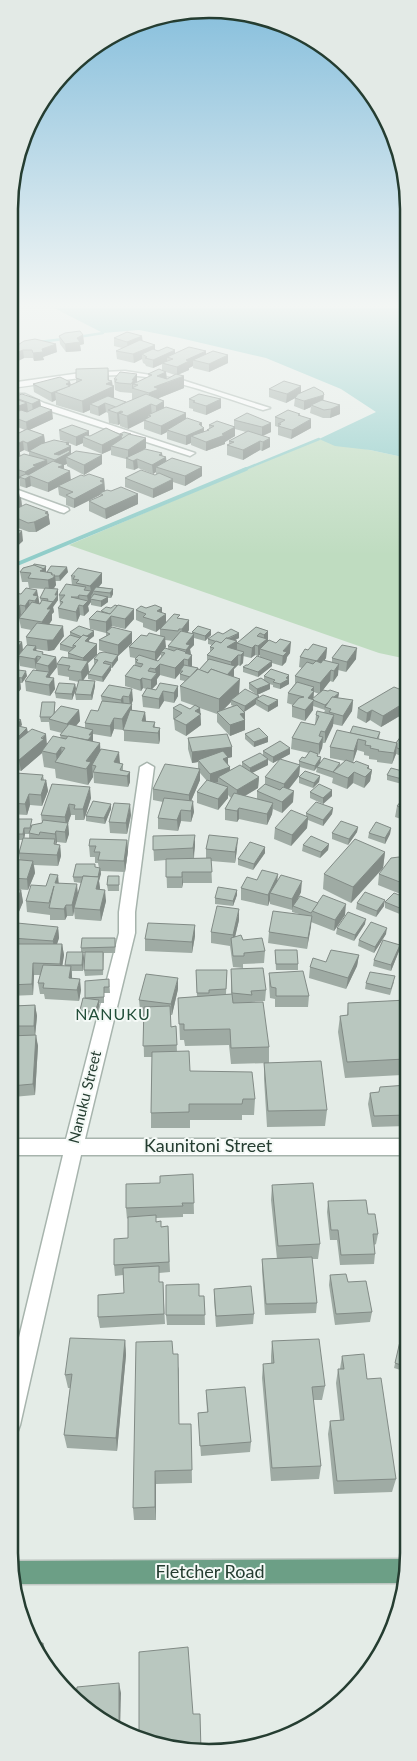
<svg xmlns="http://www.w3.org/2000/svg" width="417" height="1761" viewBox="0 0 417 1761" font-family="Lato,sans-serif">
<style>
.green{fill:#bfdcc0}
.water{fill:#90cdc9}
.lines{fill:none;stroke-linecap:round;stroke-linejoin:round}
.stream-far1{stroke:#90cdc9;stroke-width:2.5}
.stream{stroke:#90cdc9;stroke-width:4}
.street-casing{stroke:#a7b4ad;stroke-width:3}
.primary-casing{stroke:#c2c9c5;stroke-width:3}
.street{fill:#fff;fill-rule:evenodd}
.primary{fill:#6c9f86;fill-rule:evenodd}
.wall{fill:#9faba4;fill-rule:evenodd}
.shaded-wall{fill:#828b86}
.building{fill:#b9c7bf;stroke:#828b86}
.labels{text-anchor:middle;stroke-width:4;stroke-linejoin:round;paint-order:stroke}
.street-label{font-size:15px;fill:#253d31;stroke:#f4f9f6}
.neighbourhood-label{font-size:16px;letter-spacing:1px;fill:#224e39;stroke:#f4f9f6}
.near-street-label{font-size:18px;fill:#253d31;stroke:#f4f9f6}
.rim{fill:none;stroke:#253d31;stroke-width:2.5}
</style>
<rect width="100%" height="100%" fill="#e4ece7"/>
<polygon class="green" points="319,439 407,458 407,659 379,653 69,545"/>
<polygon class="water" points="54,308 407,308 407,458 370,450 335,446 319,439 376,412 341,389 266,358 180,338 139,330 103,333"/>
<g class="lines">
<g class="stream-far1">
<polyline points="78,337 103,333"/>
<polyline points="38,342 64,339"/>
<polyline points="10,346 25,344"/>
<polyline points="243,470 319,439"/>
</g>
<polyline class="stream" points="10,567 246,469"/>
<defs>
<g id="street">
<path d="M125,371L182,380L270,408L263,410C218,396 173,377 125,375C87,374 48,384 10,388V383L81,373Z"/>
<polygon points="19,394 25,394 44,403 195,453 190,456 187,455 38,407 19,398"/>
<polygon points="10,487 68,508 69,510 64,513 60,512 10,493"/>
<polygon points="147,763 154,767 135,912 135,933 85,1139 407,1139 407,1155 81,1155 20,1425 17,1433 9,1436 9,1379 63,1155 9,1155 9,1139 66,1139 119,933 119,912 140,767"/>
</g>
<polygon id="primary" points="406,1559 405,1583 15,1584 10,1561"/>
</defs>
<use href="#street" class="street-casing"/>
<use href="#primary" class="primary-casing"/>
<use href="#street" class="street"/>
<use href="#primary" class="primary"/>
</g>
<g class="wall">
<polygon points="83,335 84,344 80,345 81,351 66,352 60,344 59,336"/>
<path d="M114,338L142,341L155,345V350L175,353L206,354L228,363L209,372L193,368V366L189,368V370L178,375L184,388L159,398V399L164,408L186,413V419L204,428V432L207,431V430L209,429V425L234,427V420L271,423V432L263,436L270,447L262,451L260,450L243,460L227,455V445H229V441L246,432L235,429V436L225,442V444L206,451L191,445V443L186,445L167,439V432L161,435L144,429V421L128,429L120,426V424L118,425L109,423L108,413L106,412L99,416L90,413V410L83,413L56,405V400L52,402L34,392L33,384L70,382L71,385L76,383V378L108,368L109,380L113,386H114V398L126,402L132,400V392V393L120,392L115,390L114,379L137,374V382L149,377L148,374L162,370V364L153,368L146,366L145,364L143,363L142,359L134,363L117,359L116,351L122,348L114,346ZM166,372L175,375L167,379Z"/>
<polygon points="14,347 57,352 43,357 44,360 34,361 33,358 24,358 16,362 11,360 10,358 10,350"/>
<polygon points="269,389 301,393 323,400 340,414 330,418 323,418 310,413 311,407 304,410 294,406 295,398 286,403 269,397"/>
<path d="M10,397L13,398V397L40,400L41,406L53,419L29,430L44,435L45,442H67L60,440L59,430L89,436L120,435V434L146,448L141,451L166,457V461L202,467V476L185,486L173,482V489L153,498L125,487V478L155,475H156V472L153,474L138,468L134,470L126,468V459L111,455V450L102,454L83,446V443L76,446L69,443V445L71,446V454L102,464L84,475L67,466V464L64,465V469L71,480L84,476L104,479L105,491L138,494V504L106,519L89,511V501L100,496V495L74,508L66,505V498L59,495L58,487L48,492L31,486L26,488L20,486V479L11,477H10V426L18,433L25,430L10,424ZM24,450L29,452V455L20,456V452Z"/>
<polygon points="189,399 221,399 221,408 206,415 193,411 193,409 189,408"/>
<polygon points="300,415 311,428 291,439 278,435 278,427 275,426 275,417"/>
<polygon points="10,492 21,498 22,506 48,512 50,524 36,532 29,532 10,525"/>
<polygon points="46,566 46,572 68,572 60,581 55,581 56,585 54,588 52,589 58,595 58,600 53,607 54,612 52,614 52,620 49,625 64,636 54,650 48,651 36,649 36,651 44,654 56,657 57,667 50,676 55,689 50,696 26,691 25,681 36,670 36,669 20,666 19,658 13,666 10,665 10,640 22,642 23,650 27,645 26,637 31,630 21,628 19,618 21,615 18,619 10,618 10,599 38,596 39,604 41,602 40,598 45,589 29,588 28,582 22,582 20,572"/>
<polygon points="71,576 102,583 99,587 113,589 113,594 111,598 108,598 108,602 101,607 91,605 91,602 88,606 89,611 84,616 80,615 77,622 59,618 58,608 60,605 59,595 72,585"/>
<path d="M146,608H162V612L166,622L180,618L189,620V630L187,633L192,634V632L211,635L205,641L194,638V645L190,649L191,655H192V666H191L198,668L199,670L207,661V655L210,652V647L212,645L208,644V639L223,634L239,633V638L234,640L237,641V650V643L256,627L268,631V641L290,653L287,657L286,662L282,666L272,663V666L258,677L243,672V667L248,665L260,657V655L258,656L255,655L251,658L243,656V663L240,666L238,665L234,669V677L239,694L259,698L278,706L268,712L256,705V704L244,712L245,730L230,736L217,722V714L197,707L200,708L201,725L186,736L175,730L174,720L173,719V708L190,709L195,706L181,701L180,686L185,681L180,680V673L175,679L160,675L157,679V684L152,689L156,690L178,686V696L174,703L164,701L159,709L143,707L142,696L146,689L143,688L141,691L125,686V676L135,665V658L130,657L129,647L147,636H160V629L161,628L156,632L143,627V623L136,620V610ZM165,640L173,641L168,646V649L165,648ZM161,654V657L158,661L156,660ZM231,702V705L233,706L224,709Z"/>
<polygon points="97,611 134,619 125,629 112,626 109,629 132,643 118,656 118,660 112,668 111,668 111,670 103,682 88,679 88,674 83,680 95,681 95,686 92,700 76,700 75,694 79,682 69,680 69,677 58,675 57,664 68,658 68,653 69,652 60,650 60,644 70,635 70,632 94,631 94,636 89,640 89,642 97,644 97,655 88,663 89,672 94,664 94,659 108,653 99,650 99,640 106,636 106,633 90,629 89,619"/>
<path d="M327,648L326,658L324,661L332,662V658L356,659L346,672L338,670V675L333,682L330,681L321,692L328,691L339,693L338,698L353,700L352,711L342,726L333,724L325,743H323L322,748L318,755V756L321,757L320,762L340,763V765L345,761L330,758V747L350,733L380,732L379,739L396,743L407,738V758L396,754L392,764L377,762V760L369,759V756L364,755V752L357,750L353,762L369,766V769L372,770L370,781L364,788L353,783L347,789L332,783L333,778L316,772L317,768L314,771L300,767L299,776L289,789L293,802L282,813L273,809L272,814L267,825L239,819L237,822L225,820V809L231,798L228,795V798L218,810L197,803V792L207,781L200,773V780L191,801L194,812L191,822L181,821L178,831L158,829V818L163,802L153,800V789L198,769V762L192,763L188,749V738L232,747V757L228,758V765L230,767V770L242,766V762L263,755V751L290,754L273,763L268,760V765L252,773L259,777L258,788L245,796L257,799V791L265,784V777L299,765V761L305,758L309,753L291,749L292,738L315,725L316,715L324,713L325,710L313,706V710L305,721L292,717V706L293,705L287,703L288,693L295,684V676L302,668L299,667L300,657L308,650ZM314,692L319,694L313,699Z"/>
<polygon points="10,669 27,676 22,683 20,683 21,689 10,702"/>
<polygon points="264,676 289,678 289,684 280,689 273,687 273,685 269,684 270,689 257,695 249,689 249,683 264,680"/>
<polygon points="407,683 407,707 403,709 403,714 381,727 370,720 366,723 357,718 358,708 400,689 400,687"/>
<polygon points="75,684 76,689 72,700 56,698 55,693"/>
<polygon points="109,685 133,700 131,704 132,710 145,712 146,721 155,722 155,727 160,728 160,739 159,744 124,741 124,728 123,730 114,729 111,737 93,734 93,741 101,750 119,764 123,764 123,770 130,772 130,782 128,787 94,783 93,769 93,777 88,785 56,778 55,769 44,767 42,753 21,771 10,767 10,715 22,725 20,726 47,744 61,738 60,735 62,733 50,730 49,722 41,722 40,717 55,702 55,712 79,710 80,721 76,726 85,728 85,723 98,711 102,702 101,696"/>
<polygon points="245,734 268,737 268,742 254,747 245,739"/>
<polygon points="10,771 15,772 16,774 43,775 44,780 46,780 48,791 42,806 30,805 27,815 10,814"/>
<polygon points="406,772 405,777 402,784 387,780 387,775"/>
<polygon points="320,776 319,782 313,788 299,783 299,777"/>
<path d="M52,784L91,798L84,820H75V815H71L68,823L69,834L66,843L57,842L56,844L60,845L61,856L58,866L34,865L35,873L28,890L14,889L21,890L23,902L15,921L16,926L58,927L59,938L57,944H62L64,955L62,966H65L67,952H81V948L116,943L115,953H104L103,975L85,976L84,970L85,953H83L84,958L83,971H72V978L81,990L79,1001L45,999L44,994H40L38,983L40,975H34L33,995L9,996L10,944H13L12,938L10,943V859L20,860L19,853L23,840H10V821L33,825L42,823L41,815ZM25,834H29V838H24Z"/>
<polygon points="332,790 332,796 323,804 310,798 310,792"/>
<polygon points="407,794 407,821 395,817 397,806"/>
<polygon points="111,804 111,809 105,824 86,821 86,816"/>
<polygon points="333,808 332,814 323,826 308,820 307,828 291,846 274,839 275,828 306,816 306,813"/>
<polygon points="131,815 127,834 110,833 109,822"/>
<polygon points="358,827 357,832 348,845 332,839 332,833"/>
<polygon points="391,828 390,834 385,844 368,838 369,833"/>
<polygon points="153,836 195,846 194,858 206,858 206,849 237,849 235,863 211,861 212,883 183,883 182,888 167,888 166,860 154,861"/>
<polygon points="127,840 128,851 125,872 101,871 99,881 100,889 106,901 101,921 75,919 74,911 73,916 67,916 65,920 50,920 50,915 27,912 26,901 46,886 59,883 78,892 81,883 74,882 73,877 96,868 99,868 98,863 95,863 95,857 90,857 89,846"/>
<polygon points="329,844 328,850 320,858 302,851 303,845"/>
<polygon points="265,847 265,853 253,870 238,865 238,859"/>
<polygon points="385,852 383,868 351,903 323,889 324,874"/>
<polygon points="399,857 407,891 403,895 378,885 379,874"/>
<polygon points="119,876 119,891 108,891 107,885"/>
<polygon points="257,880 277,880 301,892 298,899 345,915 334,931 311,922 307,949 268,943 269,932 299,914 292,912 292,909 292,910 270,904 270,900 268,906 241,900 241,888"/>
<polygon points="237,890 237,895 233,906 215,904 215,898"/>
<polygon points="407,898 407,917 385,908 385,902"/>
<polygon points="357,903 384,906 376,917 356,909"/>
<polygon points="239,920 235,936 265,951 264,963 243,964 243,968 233,967 230,946 211,943 211,932"/>
<polygon points="365,924 354,941 336,934 337,928"/>
<polygon points="195,925 195,936 192,953 145,951 145,939"/>
<polygon points="386,934 374,953 358,946 359,940"/>
<polygon points="400,945 399,951 391,971 373,966 374,960"/>
<polygon points="275,950 298,964 298,970 276,970"/>
<polygon points="407,952 407,964 405,963"/>
<polygon points="359,955 357,966 346,989 309,978 310,967 326,962"/>
<polygon points="231,969 266,990 265,1001 251,1002 269,1047 269,1063 231,1064 229,1045 185,1046 184,1040 180,1040 178,998 197,997 196,970 227,970 226,994 231,994"/>
<polygon points="269,973 309,996 308,1007 275,1007 275,999 270,998 269,984"/>
<polygon points="109,979 110,993 104,993 104,1003 99,1003 99,1006 96,1018 80,1016 80,1010 85,999"/>
<polygon points="394,982 390,995 365,989 366,983"/>
<polygon points="178,989 172,1015 170,1015 171,1027 176,1026 177,1052 190,1071 255,1099 254,1115 242,1115 242,1120 190,1120 190,1128 151,1128 151,1113 152,1057 144,1057 143,1012 140,1011 139,1000"/>
<polygon points="9,997 16,1006 35,1005 37,1016 35,1035 38,1046 35,1095 13,1097 11,1086 9,1086"/>
<polygon points="407,1000 407,1084 405,1084 402,1075 345,1078 338,1032 340,1016 347,1015 348,1003"/>
<polygon points="264,1063 327,1110 325,1126 267,1127 264,1079"/>
<polygon points="407,1085 407,1126 372,1127 368,1104 370,1093 379,1092"/>
<polygon points="193,1174 194,1214 183,1214 183,1217 156,1218 156,1222 161,1227 168,1226 170,1272 159,1273 159,1282 163,1282 165,1324 100,1328 98,1317 124,1293 123,1275 115,1276 114,1265 128,1238 128,1218 127,1219 126,1208 160,1183"/>
<polygon points="272,1185 320,1244 318,1259 312,1259 317,1303 316,1313 265,1315 262,1270 262,1259 277,1259 271,1200"/>
<polygon points="328,1201 368,1214 378,1234 376,1244 374,1245 375,1254 374,1264 340,1265 337,1240 330,1240 327,1212"/>
<polygon points="403,1218 407,1218 407,1259 405,1259 401,1229"/>
<polygon points="330,1275 348,1282 372,1312 370,1322 335,1325 329,1285"/>
<polygon points="214,1289 254,1314 253,1324 216,1327 214,1299"/>
<polygon points="199,1296 204,1296 205,1325 167,1325 166,1315"/>
<polygon points="401,1337 407,1339 407,1372 394,1368"/>
<polygon points="125,1340 126,1355 117,1451 67,1448 64,1435 70,1388 68,1388 65,1375"/>
<polygon points="272,1341 325,1386 322,1400 313,1400 321,1466 319,1479 271,1481 262,1378 263,1364 271,1364 271,1356"/>
<polygon points="173,1354 179,1369 179,1424 191,1424 192,1483 156,1484 156,1520 134,1520 133,1508"/>
<polygon points="342,1356 367,1379 396,1479 392,1492 334,1494 328,1434 330,1421 340,1420 336,1383 338,1369 340,1369"/>
<polygon points="206,1390 251,1442 250,1452 201,1456 198,1413 207,1412"/>
<polygon points="378,1646 382,1652 376,1659 375,1653"/>
</g>
<g class="shaded-wall">
<polygon points="83,335 84,344 80,345 81,351 66,352 65,344"/>
<polygon points="142,336 143,344 128,350 127,342"/>
<polygon points="56,344 57,352 43,357 44,360 34,361 33,353 42,349"/>
<rect x="10" y="345" width="4" height="4"/>
<polygon points="155,345 155,353 142,354 142,359 134,363 133,354"/>
<polygon points="23,350 24,358 16,362 16,353"/>
<polygon points="175,350 175,358 167,357 167,362 162,363 162,364 153,368 153,360"/>
<polygon points="206,351 206,360 193,360 193,366 189,368 189,370 177,375 177,367 186,360"/>
<polygon points="228,355 228,363 209,372 209,364"/>
<polygon points="15,368 16,377 10,377 10,369"/>
<polygon points="108,368 109,383 112,381 113,387 114,386 114,399 90,404 90,410 83,413 82,401"/>
<polygon points="166,372 167,383 184,376 184,388 159,398 159,401 151,405 152,417 148,415 148,419 128,429 127,416 149,405 149,393 157,376"/>
<polygon points="137,374 137,382 133,384 133,388 132,389 132,388 132,393 132,380"/>
<polygon points="70,382 71,387 55,392 56,400 52,402 51,393 66,384"/>
<polygon points="301,386 301,395 286,403 287,394"/>
<polygon points="324,395 323,403 311,405 311,407 304,410 304,401"/>
<polygon points="221,399 221,408 206,415 206,406"/>
<polygon points="40,400 41,409 33,412 32,404"/>
<polygon points="164,401 164,414 156,418 156,406"/>
<polygon points="27,403 28,412 10,416 10,409"/>
<polygon points="105,403 106,412 99,416 98,407"/>
<polygon points="340,405 340,414 330,418 331,409"/>
<polygon points="52,410 53,419 27,431 26,422"/>
<polygon points="121,411 121,414 119,414 120,424 118,425 117,413"/>
<polygon points="186,413 186,422 167,430 167,432 161,435 161,426"/>
<polygon points="311,419 311,428 291,439 292,430"/>
<polygon points="202,423 202,429 204,428 204,437 191,436 191,443 186,445 186,436 199,424"/>
<polygon points="271,423 271,432 262,436 262,427"/>
<polygon points="235,427 235,436 225,442 225,444 206,451 206,442"/>
<polygon points="18,428 19,439 11,437 12,443 14,442 14,449 19,447 21,460 10,465 10,434"/>
<polygon points="89,431 89,440 83,437 83,443 76,446 76,437"/>
<polygon points="44,435 45,444 29,451 28,452 27,443"/>
<polygon points="121,435 122,444 111,446 111,450 102,454 102,445"/>
<polygon points="146,438 146,448 128,459 128,450"/>
<polygon points="270,438 270,447 262,451 263,442"/>
<polygon points="23,441 24,450 20,452 19,443"/>
<polygon points="260,441 260,450 243,460 243,450"/>
<polygon points="69,443 69,446 71,446 71,455 66,458 67,464 64,465 64,474 55,469 54,454 66,444"/>
<polygon points="162,453 163,459 166,457 167,467 156,467 156,472 153,474 152,465 159,455"/>
<polygon points="102,455 102,464 84,475 84,465"/>
<polygon points="137,459 138,468 134,470 133,461"/>
<polygon points="47,460 48,469 30,476 31,486 26,488 25,479 26,478 25,472 33,465"/>
<polygon points="202,467 202,476 185,486 185,476"/>
<polygon points="70,471 71,481 58,486 58,487 48,492 48,483"/>
<polygon points="104,479 105,492 100,493 100,495 74,508 74,499"/>
<polygon points="173,479 173,489 153,498 153,489"/>
<polygon points="19,493 20,498 21,498 22,507 10,515 10,502 14,495"/>
<polygon points="138,494 138,504 106,519 105,509"/>
<polygon points="48,512 50,524 36,532 34,522"/>
<polygon points="22,531 23,541 10,553 10,542"/>
<polygon points="46,566 46,571 44,574 40,571"/>
<polygon points="67,567 68,572 60,581 59,576"/>
<polygon points="14,570 14,574 15,573 17,587 10,595 10,579"/>
<polygon points="52,573 55,575 56,585 54,588 49,590 48,580"/>
<polygon points="102,573 102,583 95,591 93,591 93,593 91,596 91,602 88,606 89,611 84,616 83,606 88,601 87,596 91,591 90,586"/>
<polygon points="58,589 58,600 53,607 54,612 52,614 52,620 43,632 42,622 47,609"/>
<polygon points="113,589 113,594 111,598 110,593"/>
<polygon points="37,590 40,606 36,611 35,601 33,595"/>
<polygon points="79,595 80,605 79,605 80,615 77,622 76,612 79,606 78,597"/>
<polygon points="108,597 108,602 101,607 101,601"/>
<polygon points="29,600 30,610 26,616 25,606"/>
<polygon points="20,605 21,615 18,619 17,609"/>
<polygon points="162,608 162,617 166,614 166,624 156,632 156,621 157,611"/>
<polygon points="134,609 134,619 125,629 125,619"/>
<polygon points="111,616 112,626 106,633 106,622"/>
<polygon points="189,620 189,630 183,640 182,629"/>
<polygon points="63,626 64,636 54,650 48,651 47,640"/>
<polygon points="211,630 211,635 205,641 205,636"/>
<polygon points="94,631 94,636 89,640 90,647 85,651 84,638"/>
<polygon points="268,631 268,641 260,649 260,655 258,656 258,646 264,641 264,635"/>
<polygon points="132,632 132,643 118,656 118,645"/>
<polygon points="239,633 239,638 219,649 220,644"/>
<polygon points="194,634 194,645 190,649 191,655 185,653 186,652 186,644"/>
<polygon points="165,637 166,647 162,652 161,652 161,654 155,662 155,652"/>
<polygon points="237,641 237,652 227,647"/>
<polygon points="22,642 23,653 18,656 19,658 13,666 11,655"/>
<polygon points="291,642 290,653 287,657 286,662 282,666 283,651"/>
<polygon points="97,644 97,655 88,663 89,672 82,682 81,672 84,668 83,658"/>
<polygon points="255,645 255,655 251,658 252,648"/>
<polygon points="36,646 38,664 36,663 36,669 33,650"/>
<polygon points="327,648 326,658 317,671 317,661"/>
<polygon points="357,648 356,659 346,672 347,662"/>
<polygon points="244,652 243,663 240,666 241,655"/>
<polygon points="118,655 118,660 112,668 112,663"/>
<polygon points="192,655 192,666 188,670 188,660"/>
<polygon points="238,655 238,665 234,669 234,676 227,685 227,675 231,670 231,662"/>
<polygon points="56,657 57,667 50,676 50,683 46,677 49,673 48,666"/>
<polygon points="184,659 184,669 180,671 180,673 175,679 175,668"/>
<polygon points="272,661 272,666 258,677 258,672"/>
<polygon points="160,664 160,675 157,679 157,684 151,690 151,680 156,675 155,669"/>
<polygon points="339,664 338,675 333,682 334,671"/>
<polygon points="111,665 111,670 103,682 102,677"/>
<polygon points="331,670 330,681 320,694 320,683"/>
<polygon points="26,671 27,676 22,683 22,678"/>
<polygon points="289,675 289,684 280,689 280,684"/>
<polygon points="20,678 21,689 10,702 10,689"/>
<polygon points="54,678 55,689 50,696 49,685"/>
<polygon points="142,678 143,688 141,691 140,680"/>
<polygon points="240,679 239,694 231,700 231,702 219,714 219,699"/>
<polygon points="95,681 95,686 92,700 91,695"/>
<polygon points="75,684 76,689 72,700 72,694"/>
<polygon points="270,684 270,689 257,695 257,689"/>
<polygon points="178,686 178,696 174,703 174,693"/>
<polygon points="314,687 313,710 305,721 305,710 308,698 311,690"/>
<polygon points="132,689 133,700 131,706 132,704 132,715 123,730 122,719 130,707 129,697"/>
<polygon points="163,691 164,701 159,709 159,699"/>
<polygon points="339,693 338,698 325,707 324,711 325,705"/>
<polygon points="407,693 407,707 403,709 403,714 381,727 383,716"/>
<polygon points="123,696 124,707 122,711 121,700"/>
<polygon points="259,696 259,701 256,699 256,704 244,712 245,706"/>
<polygon points="278,700 278,706 268,712 268,706"/>
<polygon points="353,700 352,711 342,726 343,716"/>
<polygon points="200,708 201,725 186,736 186,725 195,711"/>
<polygon points="79,710 80,721 68,735 67,724"/>
<polygon points="372,710 370,720 366,723 367,713"/>
<polygon points="145,712 146,722 142,721"/>
<polygon points="245,713 245,730 230,736 230,725 240,714"/>
<polygon points="334,715 333,726 325,743 325,732"/>
<polygon points="114,718 114,729 111,737 110,726"/>
<polygon points="21,720 22,725 14,732 13,726"/>
<polygon points="27,728 29,739 20,747 19,736"/>
<polygon points="160,728 160,739 159,744 158,733"/>
<polygon points="93,730 93,741 87,741 89,735"/>
<polygon points="46,734 47,745 42,751 42,753 21,771 19,760"/>
<polygon points="268,737 268,742 254,747 254,742"/>
<polygon points="323,737 322,748 319,755 319,744"/>
<polygon points="358,739 357,750 353,762 354,751"/>
<polygon points="100,743 101,758 92,765 93,777 88,785 86,761"/>
<polygon points="397,743 396,754 392,764 394,753"/>
<polygon points="61,747 63,762 57,763 56,754"/>
<polygon points="232,747 232,757 228,758 228,767 230,767 230,778 218,777 218,782 210,784 210,774 198,760 198,762 192,763 192,752"/>
<polygon points="290,748 290,754 273,763 273,757"/>
<polygon points="119,752 120,763 114,773 114,762"/>
<polygon points="321,757 320,763 314,771 315,766"/>
<polygon points="268,759 268,765 250,774 250,768"/>
<polygon points="300,765 299,776 284,795 284,784"/>
<polygon points="369,766 368,773 372,770 370,781 364,788 367,768"/>
<polygon points="200,769 200,780 189,806 189,795"/>
<polygon points="130,772 130,782 128,787 127,776"/>
<polygon points="354,772 353,783 347,789 348,778"/>
<polygon points="406,772 405,777 402,784 402,779"/>
<polygon points="320,776 319,782 313,788 314,783"/>
<polygon points="259,777 258,788 236,801 237,790"/>
<polygon points="46,780 48,791 42,806 41,795"/>
<polygon points="90,787 91,798 84,820 83,809"/>
<polygon points="228,787 228,798 218,810 218,799"/>
<polygon points="332,790 332,796 323,804 323,798"/>
<polygon points="294,791 293,802 282,813 282,802"/>
<polygon points="29,794 30,805 27,815 25,804"/>
<polygon points="193,801 194,812 191,822 191,811"/>
<polygon points="273,803 272,814 267,825 267,814"/>
<polygon points="69,804 71,815 67,826 68,823 69,834 66,843 65,832 66,828 65,817"/>
<polygon points="111,804 111,809 105,824 104,818"/>
<polygon points="130,804 131,815 127,834 126,823"/>
<polygon points="239,808 239,819 237,822 237,811"/>
<polygon points="333,808 332,814 323,826 323,820"/>
<polygon points="181,810 181,821 178,831 177,820"/>
<polygon points="308,817 307,828 291,846 292,835"/>
<polygon points="358,827 357,832 348,845 349,839"/>
<polygon points="24,828 25,834 24,840 23,834"/>
<polygon points="391,828 390,834 385,844 385,838"/>
<polygon points="56,831 57,842 56,845 55,834"/>
<polygon points="195,835 195,846 193,859 193,848"/>
<polygon points="238,838 237,849 235,863 235,852"/>
<polygon points="127,840 128,851 125,872 124,861"/>
<polygon points="329,844 328,850 320,858 321,852"/>
<polygon points="60,845 61,856 58,866 57,855"/>
<polygon points="265,847 265,853 253,870 254,864"/>
<polygon points="385,852 383,868 351,903 353,887"/>
<polygon points="33,861 35,873 28,890 27,879"/>
<polygon points="100,868 101,874 99,881 100,888 97,900 96,889"/>
<polygon points="182,872 183,883 182,888"/>
<polygon points="278,874 277,885 270,893 270,900 268,906 268,895"/>
<polygon points="58,875 59,886 55,883"/>
<polygon points="12,878 14,889 12,893 11,882"/>
<polygon points="302,881 301,892 294,906 293,906 292,910 292,899"/>
<polygon points="407,882 407,891 403,895 405,884"/>
<polygon points="77,884 78,895 74,908 74,911 73,916 72,905"/>
<polygon points="21,890 23,902 15,921 13,910"/>
<polygon points="105,890 106,901 101,921 100,910"/>
<polygon points="237,890 237,895 233,906 233,901"/>
<polygon points="385,900 384,906 376,917 377,911"/>
<polygon points="346,904 345,915 334,931 335,920"/>
<polygon points="66,905 67,916 65,920 64,909"/>
<polygon points="239,909 239,920 233,946 233,935"/>
<polygon points="312,912 311,927 307,949 308,938"/>
<polygon points="15,919 16,930 10,943 10,929"/>
<polygon points="366,919 365,924 354,941 355,935"/>
<polygon points="195,925 195,936 192,953 192,942"/>
<polygon points="58,927 59,938 54,953 53,941"/>
<polygon points="387,928 386,934 374,953 375,947"/>
<polygon points="62,944 64,955 61,975 60,964"/>
<polygon points="400,945 399,951 391,971 391,965"/>
<polygon points="83,952 84,958 83,971 82,965"/>
<polygon points="359,955 357,966 346,989 348,978"/>
<polygon points="33,963 34,975 33,995 32,984"/>
<polygon points="71,966 72,977 70,989 69,978"/>
<polygon points="178,978 178,989 172,1015 171,1004"/>
<polygon points="80,979 81,990 79,1001 77,990"/>
<polygon points="99,1000 99,1006 96,1018 95,1012"/>
<polygon points="35,1005 37,1016 35,1037 34,1026"/>
<polygon points="36,1035 38,1046 35,1095 33,1084"/>
<polygon points="12,1181 15,1192 9,1215 9,1195"/>
<polygon points="125,1340 126,1355 117,1451 116,1438"/>
<polygon points="155,1471 156,1484 156,1520 155,1507"/>
<polygon points="43,1643 47,1654 46,1664 42,1658"/>
<polygon points="119,1683 121,1693 120,1732 119,1730"/>
</g>
<g class="building">
<polygon points="80,331 83,335 77,338 80,342 65,344 59,336 65,333"/>
<polygon points="127,332 142,336 127,342 114,338"/>
<polygon points="35,339 56,344 42,349 43,352 33,353 32,350 23,350 16,353 10,352 12,351 10,350 24,341"/>
<polygon points="140,340 155,345 133,354 116,351"/>
<polygon points="10,342 13,342 14,345 10,345"/>
<polygon points="167,347 175,350 153,360 145,358 147,357 142,354 153,349 158,351"/>
<polygon points="189,347 206,351 186,360 189,361 177,367 162,363 173,359 167,357"/>
<polygon points="213,351 228,355 209,364 193,360"/>
<polygon points="10,360 15,368 10,369"/>
<polygon points="108,368 108,380 112,381 106,384 114,386 82,401 55,392 82,380 76,378 76,369"/>
<polygon points="159,369 166,372 157,376 167,379 176,374 184,376 154,387 159,389 149,393 132,388 138,385 133,384 152,375 148,374"/>
<polygon points="120,372 137,374 132,380 134,380 131,384 119,383 115,382 117,379 114,379"/>
<polygon points="60,377 70,382 66,384 70,386 51,393 33,384"/>
<polygon points="284,381 301,386 287,394 269,389"/>
<polygon points="314,387 323,392 324,395 304,401 295,398 298,394"/>
<polygon points="22,394 40,400 32,404 13,397"/>
<polygon points="146,394 164,401 156,406 151,404 127,416 119,413 123,412 121,411 117,413 108,410"/>
<polygon points="199,394 221,399 206,406 193,402 195,401 189,399"/>
<polygon points="108,396 126,402 116,407 105,403 98,407 90,404"/>
<polygon points="10,397 27,403 10,409"/>
<polygon points="322,400 340,405 331,409 324,410 311,405"/>
<polygon points="40,406 52,410 26,422 10,416 10,415 21,410 27,412"/>
<polygon points="166,407 186,413 161,426 144,420 151,416 148,415"/>
<polygon points="288,410 300,414 298,415 311,419 292,430 278,426 281,424 278,424 285,420 275,417"/>
<polygon points="247,413 271,423 262,427 234,420"/>
<polygon points="187,418 202,423 199,424 204,428 186,436 167,430"/>
<polygon points="217,421 235,427 222,434 225,435 206,442 191,436 209,430 207,430 214,426 209,425"/>
<polygon points="72,425 89,431 76,437 59,430"/>
<polygon points="10,426 18,428 16,429 18,430 10,434"/>
<polygon points="106,428 121,435 102,445 83,437 86,435 90,436"/>
<polygon points="27,429 44,435 27,443 23,441 19,443 11,441 16,439 11,437"/>
<polygon points="248,431 270,438 263,442 260,441 243,450 227,445 234,442 229,441"/>
<polygon points="124,432 131,434 122,439 121,435 123,435 120,434"/>
<polygon points="129,434 146,438 128,450 111,446"/>
<polygon points="54,440 69,443 66,444 71,446 54,454 59,455 69,450 70,452 55,460 29,451 41,444"/>
<polygon points="10,444 19,447 10,451"/>
<polygon points="145,449 162,453 159,455 166,457 152,465 137,459 133,461 126,458"/>
<polygon points="76,451 102,455 84,465 66,457"/>
<polygon points="24,454 47,460 33,465 36,466 25,472 10,467 10,461"/>
<polygon points="172,458 202,467 185,476 156,467"/>
<polygon points="53,461 64,465 58,467 70,471 48,483 30,476 25,479 19,477 26,474 28,475"/>
<polygon points="141,470 155,475 159,473 173,479 153,489 125,478"/>
<polygon points="89,474 104,479 100,481 104,483 74,499 66,495 73,492 58,486 81,475 84,476"/>
<polygon points="121,487 138,494 105,509 89,501 103,495 100,493 107,490 111,491"/>
<polygon points="14,490 19,493 14,495 21,498 10,502 10,492"/>
<polygon points="26,504 48,512 45,513 49,515 34,522 28,523 10,515 10,512"/>
<polygon points="10,529 22,531 10,542"/>
<polygon points="34,564 46,566 44,569 33,566"/>
<polygon points="34,565 44,569 40,571 52,573 51,574 55,575 53,578 48,580 28,578 31,573 20,572 23,568"/>
<polygon points="51,566 67,567 59,576 54,576 55,575 52,575 52,573 47,572"/>
<polygon points="78,568 102,573 90,586 76,583 79,580 73,579 75,576 71,576"/>
<polygon points="10,572 15,573 10,579"/>
<polygon points="66,584 86,587 84,590 91,591 87,596 79,595 78,597 71,597 88,601 83,606 79,605 76,612 58,608 63,602 60,601 65,595 59,595"/>
<polygon points="96,587 113,589 110,593 93,591"/>
<polygon points="26,588 37,590 33,595 38,596 35,601 29,600 25,606 20,605 17,609 10,608 12,604 10,604 10,599 14,593 21,594"/>
<polygon points="45,588 58,589 55,595 58,595 53,602 47,601 48,599 40,598"/>
<polygon points="94,594 108,597 101,601 90,599"/>
<polygon points="42,600 53,602 47,609 51,609 42,622 19,618 32,602 40,604"/>
<polygon points="115,605 118,606 110,614 101,611 106,607 111,608"/>
<polygon points="118,605 134,609 125,619 111,616 106,622 89,619 97,611 110,614"/>
<polygon points="155,605 162,608 157,611 166,614 156,621 143,617 146,614 136,610 141,606 146,608"/>
<polygon points="174,614 180,615 177,618 189,620 182,629 179,629 178,631 160,629"/>
<polygon points="37,623 63,626 53,640 47,640 26,637"/>
<polygon points="79,626 94,631 87,636 83,635 82,637 70,632"/>
<polygon points="198,626 211,630 205,636 192,632"/>
<polygon points="112,627 132,632 118,645 99,640 110,634 106,632"/>
<polygon points="256,627 268,631 264,635 260,633 257,636 267,639 258,646 255,645 252,648 237,643"/>
<polygon points="231,629 239,633 228,638 226,638 221,643 208,639 218,632 223,634"/>
<polygon points="181,631 194,634 186,644 190,645 186,650 168,646"/>
<polygon points="149,633 165,637 155,652 129,647 141,635 147,636"/>
<polygon points="70,635 80,638 73,645 73,648 60,644"/>
<polygon points="83,635 89,637 85,641 97,644 83,658 68,653 76,646 73,645"/>
<polygon points="226,638 237,641 227,647 244,652 241,655 238,655 231,662 207,655 214,648 210,647 216,641 221,643"/>
<polygon points="280,639 291,642 283,651 287,652 283,656 260,649 269,640 276,643"/>
<polygon points="10,640 22,642 11,655 10,655"/>
<polygon points="313,644 327,648 317,661 300,657 305,649 308,650"/>
<polygon points="27,645 36,646 33,650 43,652 42,654 56,657 48,666 36,663 41,657 37,656 35,659 18,656"/>
<polygon points="342,645 357,648 347,662 332,658"/>
<polygon points="165,648 174,651 177,649 186,652 185,653 192,655 188,660 184,659 175,668 160,664 155,669 150,668 148,671 157,673 151,680 142,678 140,680 125,676 134,665 141,667 143,664 138,663 136,662 138,660 135,659 139,655 158,661 165,653 161,652"/>
<polygon points="104,652 118,655 112,663 105,661 103,663 111,665 102,677 88,674 98,660 94,659 99,653"/>
<polygon points="257,656 272,661 258,672 243,667 246,665 248,665"/>
<polygon points="62,657 88,661 81,672 68,670 70,666 57,664"/>
<polygon points="209,659 235,666 227,675 211,669 208,673 199,670"/>
<polygon points="323,660 339,664 334,671 331,670 320,683 295,676 307,662 313,664 316,661 321,663"/>
<polygon points="184,665 198,668 190,677 180,674 183,671 180,671"/>
<polygon points="10,669 26,671 22,678 10,676"/>
<polygon points="198,669 208,673 211,669 240,679 219,699 180,686"/>
<polygon points="271,669 289,675 286,678 289,679 280,684 273,682 275,680 264,676"/>
<polygon points="33,670 49,672 46,677 54,678 49,685 25,681"/>
<polygon points="10,676 20,678 10,689"/>
<polygon points="261,678 270,684 257,689 249,683"/>
<polygon points="79,680 95,681 91,695 75,694"/>
<polygon points="297,682 314,687 311,690 314,691 308,698 314,700 305,710 292,706 299,698 304,697 288,693"/>
<polygon points="59,683 75,684 72,694 55,693"/>
<polygon points="160,683 178,686 174,693 163,691 159,699 142,696 147,688 156,690"/>
<polygon points="407,683 407,690 400,687"/>
<polygon points="109,685 132,689 129,697 123,696 121,700 101,696"/>
<polygon points="394,687 407,692 405,694 407,694 407,697 400,701 404,703 383,716 372,710 367,713 358,708"/>
<polygon points="245,689 259,696 245,706 231,700"/>
<polygon points="323,690 328,691 330,690 339,693 334,697 332,697 329,702 325,705 313,700 314,700 312,699"/>
<polygon points="263,695 278,700 268,706 256,699"/>
<polygon points="332,697 353,700 343,716 329,712 331,709 325,707"/>
<polygon points="102,701 132,704 122,719 114,718 110,726 85,723 91,710 98,711"/>
<polygon points="42,702 55,702 54,714 51,717 40,717"/>
<polygon points="180,704 190,709 195,705 200,708 195,711 201,714 186,725 174,719 182,713 173,708"/>
<polygon points="237,705 245,713 240,714 245,720 230,725 217,712"/>
<polygon points="61,706 79,710 67,724 49,719"/>
<polygon points="130,710 145,712 142,721 155,722 153,727 160,728 158,733 123,730"/>
<polygon points="317,711 334,715 325,732 321,731 319,736 323,737 319,744 292,738 301,722 315,725 319,716 316,715"/>
<polygon points="10,715 21,720 14,725 10,724"/>
<polygon points="10,724 27,728 19,736 10,733"/>
<polygon points="69,724 93,730 89,735 92,735 88,740 60,735"/>
<polygon points="353,726 380,732 377,739 350,733"/>
<polygon points="259,728 268,737 254,742 245,734"/>
<polygon points="32,729 46,734 41,738 44,739 19,760 10,756 10,743 14,739 17,741"/>
<polygon points="337,730 397,743 394,753 378,751 379,750 370,748 371,746 365,745 366,741 358,739 354,751 330,747"/>
<polygon points="227,734 232,747 192,752 188,738"/>
<polygon points="53,736 66,739 68,736 100,743 86,761 91,762 86,769 55,762 65,748 61,747 56,754 42,751"/>
<polygon points="401,736 407,738 407,752 397,748 397,743 396,743"/>
<polygon points="280,741 290,748 273,757 263,751"/>
<polygon points="101,749 119,752 114,762 123,764 120,770 130,772 127,776 93,772 96,766 92,765"/>
<polygon points="223,751 228,757 223,759 230,767 210,774 198,760"/>
<polygon points="310,751 318,754 317,756 321,757 315,766 299,761 302,757 305,758"/>
<polygon points="260,753 268,759 250,768 242,762"/>
<polygon points="324,758 340,763 333,772 317,767"/>
<polygon points="280,759 300,765 284,784 265,777"/>
<polygon points="346,760 354,763 356,761 369,766 367,768 372,770 365,777 354,772 348,778 333,772"/>
<polygon points="165,764 200,769 189,795 153,789"/>
<polygon points="240,765 259,777 237,790 218,777"/>
<polygon points="391,768 406,772 402,779 387,775"/>
<polygon points="10,771 15,772 12,779 10,779"/>
<polygon points="305,771 320,776 314,783 299,777"/>
<polygon points="16,773 43,775 41,780 46,780 41,795 29,794 25,804 10,803 10,789 11,787 10,787 10,779 14,779"/>
<polygon points="207,780 228,787 218,799 197,792"/>
<polygon points="52,784 90,787 83,809 74,809 75,805 69,804 65,817 41,815"/>
<polygon points="265,784 280,790 283,787 294,791 282,802 257,791"/>
<polygon points="319,784 332,790 323,798 310,792"/>
<polygon points="234,793 273,803 267,814 239,808 237,811 225,809"/>
<polygon points="407,794 407,810 397,806"/>
<polygon points="164,798 193,801 191,811 181,810 177,820 158,818"/>
<polygon points="93,801 111,804 104,818 86,816"/>
<polygon points="316,802 333,808 323,820 306,813"/>
<polygon points="114,803 130,804 126,823 109,822"/>
<polygon points="291,810 308,817 292,835 275,828"/>
<polygon points="10,819 32,819 30,828 24,828 23,834 10,834"/>
<polygon points="43,820 68,823 65,832 56,831 55,834 40,832 39,835 29,833 32,825 42,823"/>
<polygon points="341,821 358,827 349,839 332,833"/>
<polygon points="376,822 391,828 385,838 369,833"/>
<polygon points="195,835 193,848 153,850 153,836"/>
<polygon points="209,835 238,838 235,852 206,849"/>
<polygon points="311,836 329,844 321,852 303,845"/>
<polygon points="23,838 55,839 54,844 60,845 57,855 19,853"/>
<polygon points="90,839 127,840 124,861 98,860 100,852 94,852 96,846 89,846"/>
<polygon points="355,839 385,852 353,887 324,874"/>
<polygon points="250,842 265,847 254,864 238,859"/>
<polygon points="407,851 407,882 405,884 379,874 391,858 399,857"/>
<polygon points="211,858 212,872 182,872 182,877 166,877 166,859"/>
<polygon points="10,859 33,861 27,879 12,878 11,882 10,882"/>
<polygon points="76,864 95,864 95,867 100,868 98,877 83,876 82,877 73,877"/>
<polygon points="262,870 278,874 268,895 241,888 247,877 257,880"/>
<polygon points="50,874 58,875 55,883 77,884 72,905 66,905 64,909 49,908 54,886 49,903 26,901 31,885 46,886"/>
<polygon points="281,875 302,881 292,899 270,893"/>
<polygon points="83,876 99,877 96,889 105,890 100,910 74,908"/>
<polygon points="108,876 119,876 119,885 107,885"/>
<polygon points="218,887 237,890 233,901 215,898"/>
<polygon points="10,889 21,890 13,910 10,910"/>
<polygon points="365,892 385,900 377,911 357,903"/>
<polygon points="394,893 407,898 407,911 385,902"/>
<polygon points="323,895 346,904 335,920 312,911"/>
<polygon points="300,896 318,903 311,913 293,906"/>
<polygon points="217,906 239,909 233,935 211,932"/>
<polygon points="273,911 312,916 308,938 269,932"/>
<polygon points="348,912 366,919 355,935 337,928"/>
<polygon points="10,918 15,919 10,929"/>
<polygon points="371,922 387,928 375,947 359,940"/>
<polygon points="17,923 58,927 53,941 12,938"/>
<polygon points="148,923 195,925 192,942 145,939"/>
<polygon points="241,935 243,940 262,938 265,951 244,953 244,956 233,956 231,938"/>
<polygon points="82,938 115,938 115,947 81,948"/>
<polygon points="383,940 400,945 391,965 374,960"/>
<polygon points="10,944 62,944 60,964 33,963 32,984 9,985 10,965 18,964 10,963"/>
<polygon points="275,950 297,950 298,964 276,964"/>
<polygon points="331,950 359,955 348,978 310,967 313,958 326,962"/>
<polygon points="67,952 83,952 82,965 65,965"/>
<polygon points="85,952 103,952 103,970 84,970"/>
<polygon points="43,965 71,966 69,978 80,979 77,990 43,988 44,983 38,983"/>
<polygon points="263,968 266,990 251,991 252,995 232,993 231,969"/>
<polygon points="196,970 227,970 226,989 209,990 209,993 197,993"/>
<polygon points="303,971 309,996 276,996 276,988 271,987 269,973"/>
<polygon points="370,972 395,976 391,989 366,983"/>
<polygon points="146,974 178,978 171,1004 139,1000"/>
<polygon points="109,979 109,987 104,987 104,997 85,998 85,981"/>
<polygon points="232,994 233,1003 263,1002 269,1047 231,1048 230,1029 184,1030 184,1024 179,1024 178,998"/>
<polygon points="9,997 14,997 14,1006 35,1005 34,1026 9,1026"/>
<polygon points="83,998 99,1000 95,1012 80,1010"/>
<polygon points="407,1000 407,1065 405,1059 347,1062 340,1016 348,1015 348,1003"/>
<polygon points="170,1006 171,1027 176,1026 177,1045 143,1046 144,1007"/>
<polygon points="36,1035 33,1084 11,1086 11,1075 9,1075 9,1036"/>
<polygon points="189,1051 190,1071 252,1072 255,1099 243,1099 242,1104 189,1104 189,1112 151,1113 152,1052"/>
<polygon points="321,1061 327,1110 268,1111 264,1063"/>
<polygon points="407,1085 407,1115 374,1116 370,1093 379,1092 380,1087"/>
<polygon points="193,1174 194,1203 182,1203 183,1206 126,1208 126,1184 160,1183 160,1176"/>
<polygon points="9,1181 12,1181 9,1195"/>
<polygon points="313,1183 320,1244 278,1246 272,1185"/>
<polygon points="366,1200 368,1214 375,1214 378,1234 373,1234 375,1254 341,1255 338,1230 331,1230 328,1201"/>
<polygon points="156,1215 156,1222 161,1221 161,1227 168,1226 169,1262 114,1265 114,1239 128,1238 128,1217"/>
<polygon points="403,1218 407,1218 407,1241"/>
<polygon points="312,1257 317,1303 266,1304 262,1259"/>
<polygon points="159,1266 159,1282 163,1282 164,1314 98,1317 98,1295 124,1293 123,1268"/>
<polygon points="346,1274 348,1282 366,1281 372,1312 336,1314 330,1275"/>
<polygon points="199,1284 199,1296 204,1296 205,1315 166,1315 166,1285"/>
<polygon points="251,1286 254,1314 216,1316 214,1289"/>
<polygon points="401,1337 407,1339 407,1367 395,1363"/>
<polygon points="70,1338 125,1340 116,1438 64,1435 72,1374 65,1375"/>
<polygon points="319,1339 325,1386 312,1387 321,1466 272,1468 263,1364 274,1363 272,1341"/>
<polygon points="172,1341 173,1354 178,1354 179,1424 191,1424 192,1470 155,1471 155,1507 133,1508 136,1342"/>
<polygon points="364,1354 367,1379 381,1378 396,1479 337,1481 330,1421 344,1420 338,1369 344,1369 342,1356"/>
<polygon points="245,1387 251,1442 200,1446 198,1413 208,1412 206,1390"/>
<polygon points="33,1643 43,1643 42,1658"/>
<polygon points="384,1645 382,1652 379,1655 378,1646"/>
<polygon points="188,1647 193,1714 200,1714 201,1751 195,1752 139,1737 139,1652"/>
<polygon points="119,1683 119,1730 76,1698 77,1687"/>
<polygon points="319,1717 306,1724 305,1718"/>
</g>
<linearGradient id="sky" x2="0" y2="1"><stop stop-color="#85bedc"/><stop offset="0.55" stop-color="#f3f6f4"/><stop offset="1" stop-color="#f3f6f4" stop-opacity="0"/></linearGradient>
<rect width="417" height="555" fill="url(#sky)"/>
<g class="labels">
<g class="street-label">
<text transform="translate(85 1097) rotate(-76)" y="5">Nanuku Street</text>
</g>
<g class="neighbourhood-label">
<text x="113" y="1020">NANUKU</text>
</g>
<g class="near-street-label">
<text x="208" y="1152">Kaunitoni Street</text>
<text x="210" y="1578">Fletcher Road</text>
</g>
</g>
<path d="M0 0H417V1761H0ZM209 18H209A191 191 0 0 1 400 209V1553A191 191 0 0 1 209 1744H209A191 191 0 0 1 18 1553V209A191 191 0 0 1 209 18Z" fill="#e3eae6" fill-rule="evenodd"/>
<path class="rim" d="M209 18H209A191 191 0 0 1 400 209V1553A191 191 0 0 1 209 1744H209A191 191 0 0 1 18 1553V209A191 191 0 0 1 209 18Z"/>
</svg>
